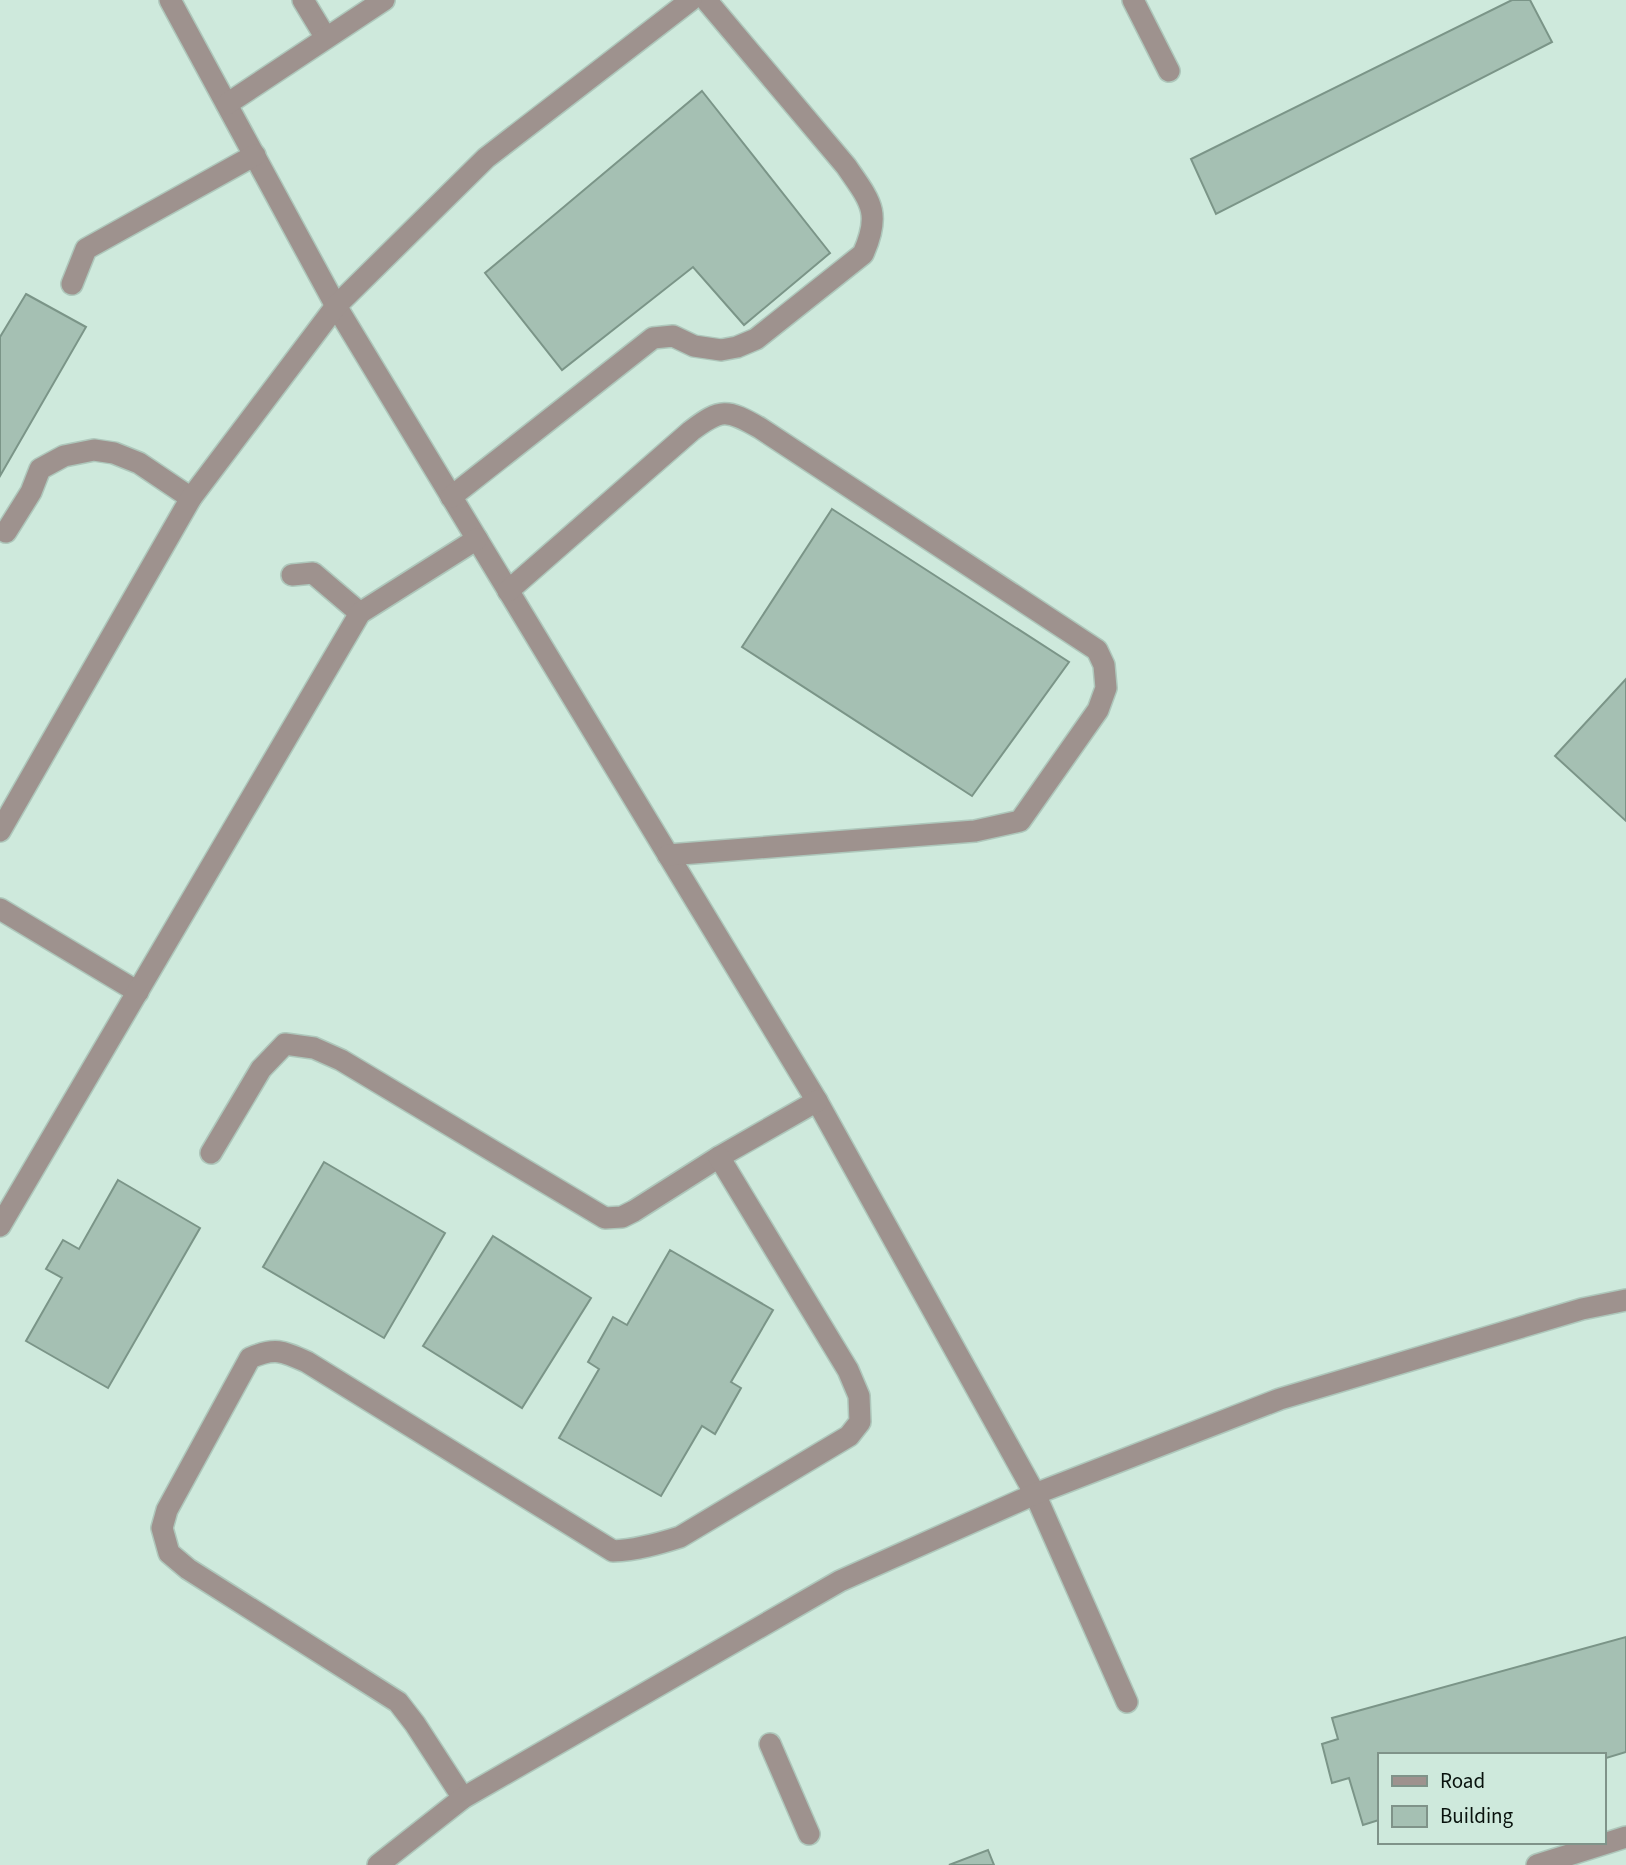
<svg xmlns="http://www.w3.org/2000/svg" width="1626" height="1865" viewBox="0 0 1626 1865" font-family="'Source Sans 3',sans-serif">
<style>
.building{fill:#a5c0b3;stroke:#7b9588;stroke-width:2}
.lines{fill:none;stroke-linecap:round;stroke-linejoin:round}
.minor-casing{stroke:#aec7bb;stroke-width:24}
.minor{stroke:#9e928e;stroke-width:21}
</style>
<rect width="100%" height="100%" fill="#cee9dc"/>
<g class="building">
<polygon points="1512,0 1530,0 1552,42 1216,214 1191,159"/>
<polygon points="702,91 830,253 744,325 693,267 562,370 485,273"/>
<polygon points="26,294 86,327 0,476 0,337"/>
<polygon points="832,509 1069,662 972,796 742,647"/>
<polygon points="1626,679 1626,821 1555,756"/>
<polygon points="324,1162 445,1233 384,1338 263,1267"/>
<polygon points="118,1180 200,1228 108,1388 26,1341 62,1278 46,1269 63,1240 79,1249"/>
<polygon points="493,1236 591,1298 522,1408 423,1346"/>
<polygon points="670,1250 773,1310 731,1382 741,1388 715,1434 702,1426 661,1496 559,1438 599,1369 588,1362 613,1317 627,1325"/>
<polygon points="1626,1637 1626,1752 1603,1759 1603,1755 1379,1755 1379,1820 1363,1825 1349,1778 1332,1783 1322,1744 1338,1739 1332,1718"/>
<polygon points="988,1850 994,1865 949,1865"/>
</g>
<g class="lines">
<defs>
<g id="minor">
<polyline points="170,0 336,306 817,1101 1035,1494 1127,1702"/>
<polyline points="303,0 326,38"/>
<polyline points="1133,0 1169,71"/>
<polyline points="227,104 384,0"/>
<polyline points="72,284 86,249 255,155"/>
<path d="M451,497L653,338L673,336L694,346L721,350L737,347L756,339L863,254C882,212 870,201 846,166L706,0"/>
<polyline points="6,532 31,492 40,469 64,456 94,450 114,453 139,463 191,498"/>
<polyline points="292,575 313,573 360,613"/>
<path d="M508,591L691,431C721,408 727,409 760,428L1097,650L1104,665L1106,688L1098,710L1020,821L975,831L668,855"/>
<polyline points="0,831 191,498 336,306 486,158 691,0"/>
<polyline points="0,909 138,992"/>
<polyline points="211,1153 261,1069 285,1044 314,1048 341,1060 605,1218 622,1217 634,1211 719,1157 817,1101"/>
<polyline points="0,1226 360,613 477,539"/>
<polyline points="770,1744 809,1834"/>
<path d="M463,1798L415,1724L398,1702L188,1569L169,1553L162,1528L167,1510L250,1358C275,1347 283,1351 307,1362L613,1551C637,1550 658,1544 680,1537L849,1436L860,1422L859,1396L848,1370L719,1157"/>
<polyline points="378,1865 463,1798 840,1581 1035,1494 1280,1399 1582,1309 1626,1300"/>
<polyline points="1537,1865 1626,1837"/>
</g>
</defs>
<use href="#minor" class="minor-casing"/>
<use href="#minor" class="minor"/>
</g>
<rect x="1378" y="1753" width="228" height="91" fill="#cee9dc" stroke="#7f9389" stroke-width="2"/>
<rect x="1392" y="1776" width="35" height="10" fill="#9e928e" stroke="#7f9389" stroke-width="2"/>
<text x="1440" y="1788" font-size="21" fill="#08120d">Road</text>
<rect x="1392" y="1806" width="35" height="21" fill="#a5c0b3" stroke="#7f9389" stroke-width="2"/>
<text x="1440" y="1823" font-size="21" fill="#08120d">Building</text>
</svg>
